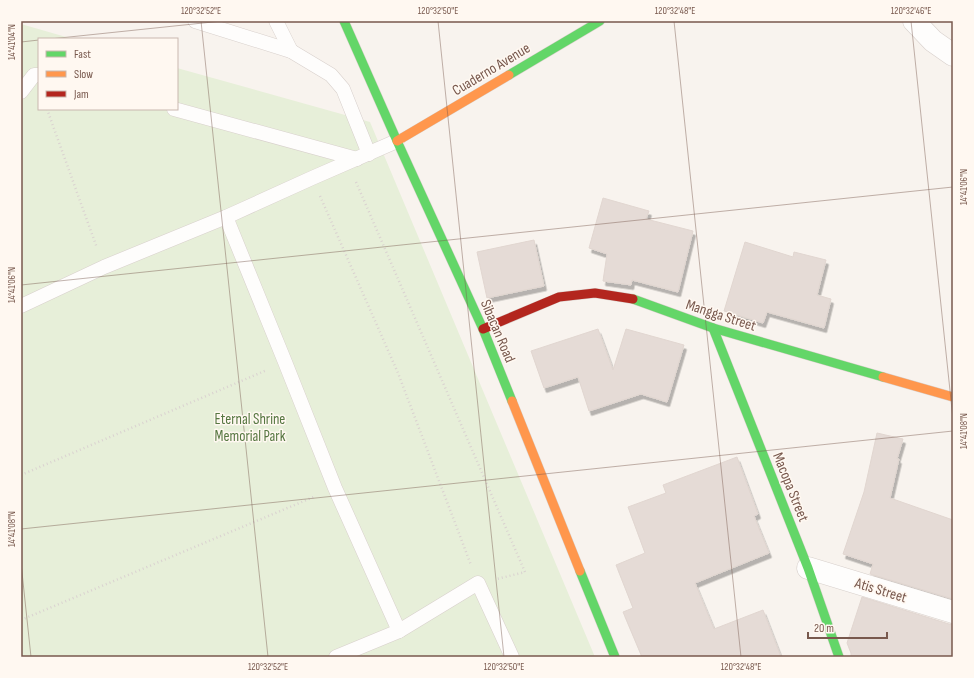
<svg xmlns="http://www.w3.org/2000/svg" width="974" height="678" viewBox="0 0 974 678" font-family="'Sofia Sans Condensed',sans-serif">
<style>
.green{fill:#e7efd9}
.building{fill:#e5dbd6;stroke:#e1d6d0;filter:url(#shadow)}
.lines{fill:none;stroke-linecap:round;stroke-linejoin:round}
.lane-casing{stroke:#d8d0cc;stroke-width:15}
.street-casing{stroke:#d8d0cc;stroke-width:23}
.fast-casing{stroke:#d8cfca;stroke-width:10}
.slow-casing{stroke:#d8cfca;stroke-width:10}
.jam-casing{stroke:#d8cfca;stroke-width:10}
.path{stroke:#dad2d0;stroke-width:2.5;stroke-dasharray:1 3;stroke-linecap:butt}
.lane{stroke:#fefdfc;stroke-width:14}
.street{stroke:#fefdfc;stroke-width:22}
.fast{stroke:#63d668;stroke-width:9}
.slow{stroke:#ff974d;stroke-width:9}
.jam{stroke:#b3261e;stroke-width:9}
.ticks{fill:none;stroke:#78584d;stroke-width:1;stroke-opacity:0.45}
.labels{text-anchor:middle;stroke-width:3;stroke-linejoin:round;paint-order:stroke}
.street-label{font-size:15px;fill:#78584d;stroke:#fff8f1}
.park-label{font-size:15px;fill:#567741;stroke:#fff8f1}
.neatline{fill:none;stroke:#78584d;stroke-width:1.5}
.ticks-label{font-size:10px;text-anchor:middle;fill:#78584d}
</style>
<defs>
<filter id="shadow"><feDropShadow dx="2.5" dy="4.5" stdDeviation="0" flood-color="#0004"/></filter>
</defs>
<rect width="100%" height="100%" fill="#f8f3ee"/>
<polygon class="green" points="21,24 73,39 39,39 39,109 177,109 177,68 370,122 595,657 21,657"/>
<g class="building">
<polygon points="603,198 649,211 646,219 693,231 678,292 632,280 631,285 603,281 607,254 589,248"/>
<polygon points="534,240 544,286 487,298 477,252"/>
<polygon points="745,242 793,257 794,252 826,260 817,295 831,299 824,328 767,312 763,323 724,311"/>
<polygon points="598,329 613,370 626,329 684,345 667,402 641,394 589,411 578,377 544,388 531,351"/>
<polygon points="877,433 903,439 897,459 899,459 890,498 953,520 953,599 870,574 873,564 843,554 864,492"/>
<polygon points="737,457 758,514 754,516 769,553 695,583 714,629 763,610 781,657 642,657 623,612 633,608 616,565 645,553 628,507 666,493 663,485"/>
<polygon points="862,597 949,624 953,624 953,657 851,657 851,653 847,643"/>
</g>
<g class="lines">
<defs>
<g id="lane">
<polyline points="195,21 291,51 331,75 343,89 369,154"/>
<polyline points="276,21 291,51"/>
<polyline points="21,92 34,75 39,75"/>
<polyline points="174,109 357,159"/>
<polyline points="226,217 285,362 335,488 399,631"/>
<polyline points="21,306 104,267 226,217 312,178 397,141"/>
<polyline points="336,657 399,631 478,583 512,657"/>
</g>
<g id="street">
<polyline points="914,21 933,41 953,55"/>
<polyline points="808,568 953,612"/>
</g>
<g id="fast">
<polyline points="344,21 397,141 483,329 512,401"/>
<polyline points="509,75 600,21"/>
<polyline points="633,299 713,328 883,377"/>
<polyline points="713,328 808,568 839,657"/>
<polyline points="580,571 615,657"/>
</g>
<g id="slow">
<polyline points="397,141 509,75"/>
<polyline points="883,377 953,397"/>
<polyline points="512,401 580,571"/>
</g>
<polyline id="jam" points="483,329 559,297 595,293 633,299"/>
</defs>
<use href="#lane" class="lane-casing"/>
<use href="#street" class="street-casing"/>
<use href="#fast" class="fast-casing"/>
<use href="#slow" class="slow-casing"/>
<use href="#jam" class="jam-casing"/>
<g class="path">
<polyline points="47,109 97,248"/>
<polyline points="356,182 525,572 497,579"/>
<polyline points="320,196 398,373 471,565"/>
<polyline points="21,475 267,370"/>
<polyline points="21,620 316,496"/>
</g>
<use href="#lane" class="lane"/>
<use href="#street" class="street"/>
<use href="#fast" class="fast"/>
<use href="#slow" class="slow"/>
<use href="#jam" class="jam"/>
</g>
<path class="ticks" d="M201,21L268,657M438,21L504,657M674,21L741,657M911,21L953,419M50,39L222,21M21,42L39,40M21,285L953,187M21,529L953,431M21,563L31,657"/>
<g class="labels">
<g class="street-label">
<text transform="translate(491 69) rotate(-31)" y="5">Cuaderno Avenue</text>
<text transform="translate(721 315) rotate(18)" y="5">Mangga Street</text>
<text transform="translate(498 331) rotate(67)" y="5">Sibacan Road</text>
<text transform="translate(791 487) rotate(68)" y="5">Macopa Street</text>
<text transform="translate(881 590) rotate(17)" y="5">Atis Street</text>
</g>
<g class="park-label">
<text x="250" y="424">Eternal Shrine<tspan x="250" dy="17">Memorial Park</tspan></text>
</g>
</g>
<rect width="974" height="678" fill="none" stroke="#fff8f1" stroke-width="44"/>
<rect x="38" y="38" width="140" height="72" fill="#fff8f1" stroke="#c9b8af"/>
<rect x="46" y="51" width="20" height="6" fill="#63d668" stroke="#c9b8af"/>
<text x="74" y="58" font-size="12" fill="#78584d">Fast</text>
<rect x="46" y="71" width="20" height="6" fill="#ff974d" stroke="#c9b8af"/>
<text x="74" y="78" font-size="12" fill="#78584d">Slow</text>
<rect x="46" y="91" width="20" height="6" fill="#b3261e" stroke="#c9b8af"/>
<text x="74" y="98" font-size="12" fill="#78584d">Jam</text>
<path d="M808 632v6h79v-6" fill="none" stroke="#78584d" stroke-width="2"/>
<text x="814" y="632" font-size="12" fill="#78584d" stroke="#fff8f1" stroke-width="3" paint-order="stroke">20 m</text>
<rect x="22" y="22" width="930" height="634" class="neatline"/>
<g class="ticks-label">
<text x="201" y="14">120°32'52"E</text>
<text x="438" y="14">120°32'50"E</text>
<text x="675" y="14">120°32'48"E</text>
<text x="911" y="14">120°32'46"E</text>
<text transform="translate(11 42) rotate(-90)" y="4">14°41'04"N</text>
<text transform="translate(963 187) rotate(-90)" y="4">14°41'06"N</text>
<text transform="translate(11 285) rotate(-90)" y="4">14°41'06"N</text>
<text transform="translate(963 431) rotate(-90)" y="4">14°41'08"N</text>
<text transform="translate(11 529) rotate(-90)" y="4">14°41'08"N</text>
<text x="268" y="670">120°32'52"E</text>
<text x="504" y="670">120°32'50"E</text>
<text x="741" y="670">120°32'48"E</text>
</g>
</svg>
